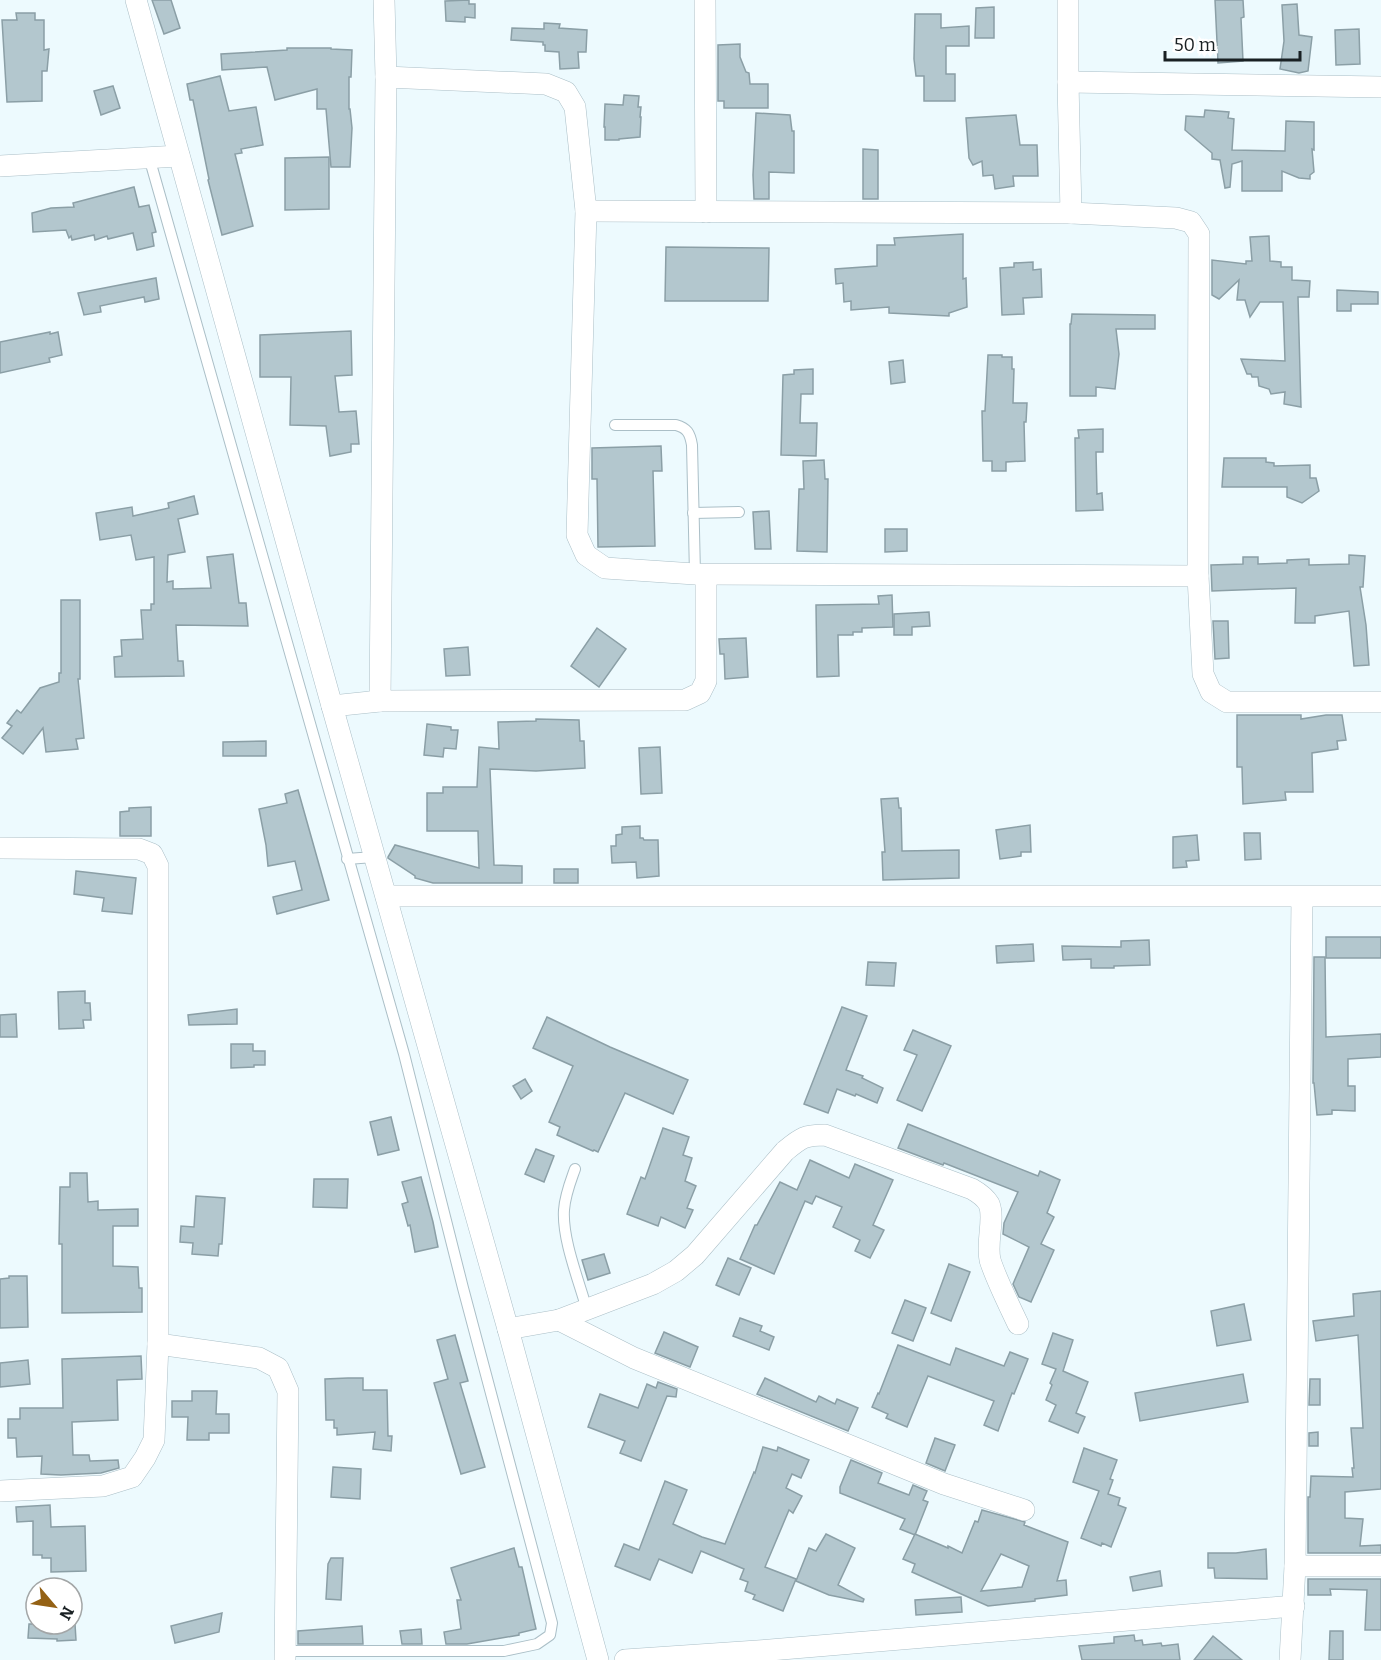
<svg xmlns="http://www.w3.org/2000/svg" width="1381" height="1660" viewBox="0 0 1381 1660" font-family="Bitter,serif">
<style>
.building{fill:#b3c7ce;stroke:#8b9fa6;stroke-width:1.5;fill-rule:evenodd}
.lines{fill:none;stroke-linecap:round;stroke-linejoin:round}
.service-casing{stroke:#abbfc7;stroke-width:12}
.minor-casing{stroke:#abbfc7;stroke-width:22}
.service{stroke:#fff;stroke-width:10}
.minor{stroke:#fff;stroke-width:21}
</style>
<rect width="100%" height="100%" fill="#edfafe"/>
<g class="building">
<polygon points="152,0 171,0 180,28 164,34"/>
<polygon points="469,0 469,4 475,4 475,18 465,17 465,22 446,21 445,1"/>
<polygon points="1215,0 1243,0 1244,17 1241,18 1243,61 1218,63"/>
<polygon points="1297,4 1299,35 1312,37 1308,71 1299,73 1280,69 1284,41 1282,5"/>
<polygon points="994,7 994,38 975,38 976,8"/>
<polygon points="16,13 35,13 35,20 44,20 44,50 49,49 47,71 42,71 42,101 7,102 2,20 17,20"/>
<polygon points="915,14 941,14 941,28 969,26 969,46 946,46 946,74 955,74 955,101 924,101 924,76 916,76 914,59"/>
<polygon points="544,23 560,24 559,28 587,30 586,52 578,52 579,68 560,69 559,52 545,51 545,45 543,45 543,42 511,40 512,28 544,29"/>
<polygon points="1359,29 1360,64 1336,65 1335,30"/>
<polygon points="740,44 740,57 746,72 749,73 750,84 768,84 768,108 724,108 724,101 718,101 718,45"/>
<polygon points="287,48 331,48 331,49 352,50 351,77 349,77 349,109 350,109 352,128 350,167 331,167 326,109 317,109 317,89 275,100 267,67 222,70 221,54 287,50"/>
<polygon points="220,76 229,111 256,107 263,145 241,149 242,153 235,154 253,226 222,235 208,180 209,179 193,100 190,100 187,84"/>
<polygon points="113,86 120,108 101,115 94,91"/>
<polygon points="624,95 639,96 638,107 641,107 640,117 641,117 640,137 619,139 619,140 605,140 605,127 604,127 605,104 623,105"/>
<polygon points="1205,110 1229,112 1228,118 1234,119 1232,150 1285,151 1286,121 1314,122 1314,150 1312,149 1314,172 1310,175 1310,179 1299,178 1282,171 1282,191 1242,191 1242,161 1232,164 1230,187 1225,188 1220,160 1212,159 1212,153 1185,130 1186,116 1204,117"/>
<polygon points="756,113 790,115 792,131 794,131 794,173 769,172 769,199 754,199 753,175"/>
<polygon points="1016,115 1020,145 1037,145 1038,176 1013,176 1014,186 995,189 993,175 983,176 982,161 973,165 969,158 966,118"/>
<polygon points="863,149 878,150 878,199 863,199"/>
<polygon points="329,157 329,209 285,210 285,158"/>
<polygon points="134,187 139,207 149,205 156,232 152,233 154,246 137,250 133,233 108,239 107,236 95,240 94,235 72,240 71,236 69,238 66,230 33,232 32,213 51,208 74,207 73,203"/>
<polygon points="963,234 963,279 966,278 967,307 949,313 949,316 889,313 889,307 851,310 851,301 844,302 843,283 836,284 835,269 877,266 877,245 895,245 894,238"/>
<polygon points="1269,236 1270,261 1281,262 1281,267 1292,267 1292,280 1310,281 1309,297 1298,297 1301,407 1284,404 1285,392 1271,394 1269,389 1259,386 1258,377 1252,377 1251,374 1247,374 1241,359 1285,361 1283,302 1260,302 1250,317 1245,300 1237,300 1239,280 1219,299 1212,295 1212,260 1246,264 1246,261 1252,261 1250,237"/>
<polygon points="666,247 769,248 768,301 665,301"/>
<polygon points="1033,262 1033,270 1041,269 1042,297 1023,298 1024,314 1002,315 1000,268 1014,267 1014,263"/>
<polygon points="156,278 159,299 145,302 144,297 100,306 101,312 84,315 78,293"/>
<polygon points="1337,290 1378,292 1378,304 1351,304 1351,311 1337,311"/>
<polygon points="1072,314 1155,315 1155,329 1116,329 1119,354 1115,389 1096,387 1096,396 1070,396 1070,324 1071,324"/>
<polygon points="351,331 352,375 335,376 339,412 356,411 359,444 351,444 351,452 330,456 326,426 290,425 291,377 260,377 260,335"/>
<polygon points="50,332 50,334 58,332 62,355 49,358 50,362 0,373 0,342"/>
<polygon points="988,355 1002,355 1002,357 1012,357 1012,369 1014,369 1013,403 1027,403 1026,422 1024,422 1025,461 1006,462 1006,471 992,471 992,461 983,461 982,411 985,411"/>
<polygon points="903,360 905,382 891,384 889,362"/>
<polygon points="813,369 813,394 801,394 800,423 817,423 816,456 781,455 783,375 794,374 794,370"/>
<polygon points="1103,429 1103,452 1096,452 1097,494 1102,493 1103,510 1076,511 1075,438 1079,438 1078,430"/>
<polygon points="661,446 662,471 653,471 655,546 598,547 597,479 592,479 592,448"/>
<polygon points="1224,458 1266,458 1266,462 1274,463 1274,466 1310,465 1310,478 1316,478 1319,491 1302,503 1287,497 1287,487 1222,487"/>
<polygon points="824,460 825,479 828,479 827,552 797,551 799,489 804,489 803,461"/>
<polygon points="194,496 198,514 178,519 185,552 168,555 167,582 173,581 173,589 211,588 207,557 233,554 239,603 246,603 248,626 176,625 178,661 183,661 184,676 115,677 114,657 122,656 121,640 143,639 141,610 151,610 151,604 154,604 154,557 136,560 131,535 100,540 96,513 132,507 133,516 169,508 168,503"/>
<polygon points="769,511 771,549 755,549 753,512"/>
<polygon points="885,529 907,529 907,551 885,552"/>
<polygon points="1349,555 1365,556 1363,587 1360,587 1366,625 1369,665 1354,666 1349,611 1315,616 1315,623 1295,623 1296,588 1212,591 1211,565 1243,564 1243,557 1258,557 1258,564 1287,563 1287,560 1309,559 1309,565 1349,564"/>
<polygon points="892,595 893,627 862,628 862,632 853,632 853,635 838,635 839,676 817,677 816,605 879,604 878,596"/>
<polygon points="61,600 80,600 80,679 78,679 84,738 76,739 78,749 46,752 43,728 23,754 2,738 12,726 7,723 17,710 21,713 40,688 59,682 59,673 61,673"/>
<polygon points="929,612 930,626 912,627 912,635 894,635 894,614"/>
<polygon points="1213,621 1228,621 1229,658 1215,659"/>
<polygon points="597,628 626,649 599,687 571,666"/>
<polygon points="746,638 748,677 725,679 724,654 720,654 719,639"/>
<polygon points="468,647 470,675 446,676 444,649"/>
<polygon points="1237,715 1301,715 1301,719 1326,715 1342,715 1346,740 1337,741 1338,749 1312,753 1313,792 1285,792 1286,800 1243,804 1242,767 1237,767"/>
<polygon points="536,719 579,720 580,741 584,741 585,768 536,771 490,769 494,865 522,866 522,883 433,883 415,878 415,876 388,858 388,857 395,845 479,868 478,831 427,831 427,793 443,793 443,787 477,787 479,747 499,749 498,722 536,721"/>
<polygon points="427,724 451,727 451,730 458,730 456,749 444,748 443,757 424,755"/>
<polygon points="266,741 266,756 223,756 223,742"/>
<polygon points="660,747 662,793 641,794 639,748"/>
<polygon points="298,790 329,900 277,914 273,897 302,890 295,861 268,866 266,845 259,809 287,803 285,794"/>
<polygon points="898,798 899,808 901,808 902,851 959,850 959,878 883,880 882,852 885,852 881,799"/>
<polygon points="151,807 151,836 120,836 120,812 129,811 129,808"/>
<polygon points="1030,825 1031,852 1021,852 1021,856 1000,859 996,830"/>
<polygon points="640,826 640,838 643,838 644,840 658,840 659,876 637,878 636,862 612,863 611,846 616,846 616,835 622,834 622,827"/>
<polygon points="1244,833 1260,833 1261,859 1245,860"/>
<polygon points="1197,835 1199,860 1186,861 1187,867 1173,868 1173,837"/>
<rect x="554" y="869" width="24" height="14"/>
<polygon points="76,871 136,878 132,914 102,911 104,898 74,894"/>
<rect x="1326" y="937" width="55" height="21"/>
<polygon points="1149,940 1150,965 1114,966 1114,968 1091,968 1091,959 1063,960 1062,946 1121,947 1121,941"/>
<polygon points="1033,944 1034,961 997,963 996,946"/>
<polygon points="1314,957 1325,957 1326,1037 1381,1034 1381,1057 1348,1059 1348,1086 1355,1086 1355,1111 1332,1110 1332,1114 1317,1115 1314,1083 1313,1083"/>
<polygon points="868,962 896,963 894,986 866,985"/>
<polygon points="85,991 85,1003 90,1003 91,1020 83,1020 84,1028 59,1029 58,992"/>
<polygon points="842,1007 867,1016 846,1070 863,1076 862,1078 883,1088 877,1103 856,1094 855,1096 837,1089 828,1113 804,1104"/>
<polygon points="237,1009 237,1024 189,1025 188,1015"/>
<polygon points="16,1014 17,1037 0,1037 0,1015"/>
<polygon points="547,1017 610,1047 688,1080 673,1114 625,1093 598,1152 594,1150 593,1151 557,1135 560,1127 549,1122 573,1066 533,1048"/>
<polygon points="913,1030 951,1046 922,1111 897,1100 917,1055 904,1050"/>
<polygon points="231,1044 253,1044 253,1051 265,1051 265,1065 254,1065 254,1067 231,1068"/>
<polygon points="525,1079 532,1091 521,1099 513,1086"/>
<polygon points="391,1117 399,1150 378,1155 370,1122"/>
<polygon points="908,1124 1038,1176 1040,1171 1060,1180 1047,1213 1054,1217 1041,1244 1054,1250 1031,1302 1019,1297 1013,1284 1029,1247 1003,1234 1004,1223 1018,1192 944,1163 943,1165 898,1148"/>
<polygon points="663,1128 689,1137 683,1155 692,1158 685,1181 696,1186 687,1208 693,1210 685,1228 661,1217 658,1226 627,1214 641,1177 645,1179"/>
<polygon points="536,1149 554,1156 544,1182 525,1174"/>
<polygon points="810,1160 849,1178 855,1164 893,1180 873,1225 884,1230 870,1258 855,1251 860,1240 833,1227 842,1207 816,1196 812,1204 805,1201 774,1274 740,1259 755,1225 757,1225 780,1182 797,1190"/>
<polygon points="70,1173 87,1173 88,1202 98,1201 98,1210 138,1209 138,1226 113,1226 113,1266 138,1267 139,1288 142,1288 142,1312 62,1313 62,1244 59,1244 60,1187 70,1187"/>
<polygon points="421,1177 433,1222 438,1247 415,1252 410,1225 408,1226 402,1204 408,1202 402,1182"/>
<polygon points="314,1179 348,1179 347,1208 313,1207"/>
<polygon points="196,1196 225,1198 222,1244 219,1244 218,1256 192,1254 193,1243 180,1242 181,1226 194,1227"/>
<polygon points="604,1254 610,1273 588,1280 582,1260"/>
<polygon points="728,1258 751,1268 739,1295 716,1285"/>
<polygon points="949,1264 970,1272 951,1321 931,1313"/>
<polygon points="9,1276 27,1276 28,1327 0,1328 0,1279 9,1278"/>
<polygon points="1381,1291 1381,1489 1345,1492 1345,1518 1363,1519 1360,1546 1381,1545 1381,1553 1308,1553 1308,1497 1310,1497 1311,1476 1353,1477 1352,1468 1354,1468 1351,1428 1363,1428 1358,1335 1316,1341 1313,1321 1354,1316 1353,1294"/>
<polygon points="905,1300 926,1308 913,1341 892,1333"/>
<polygon points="1244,1304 1251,1340 1217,1346 1211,1311"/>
<polygon points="740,1318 762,1326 760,1331 774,1337 769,1350 733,1336"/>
<polygon points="664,1332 698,1347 690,1367 655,1353"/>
<polygon points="1053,1333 1073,1340 1063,1371 1088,1382 1076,1413 1085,1417 1078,1433 1049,1421 1056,1405 1046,1400 1052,1385 1050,1383 1056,1369 1042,1364"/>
<polygon points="455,1335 468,1381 460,1383 485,1467 461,1474 434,1383 448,1379 437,1340"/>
<polygon points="898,1345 950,1365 956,1348 1004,1366 1010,1352 1028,1359 1014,1394 1012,1393 998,1431 984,1425 994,1401 928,1376 907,1427 886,1418 888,1414 872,1407 878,1393 879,1394"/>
<polygon points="141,1356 142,1379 117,1380 118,1420 72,1422 73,1455 89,1455 90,1461 118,1460 119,1468 101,1473 61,1475 41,1474 42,1456 17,1457 16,1438 8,1438 8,1419 20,1419 20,1408 63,1408 62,1359"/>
<polygon points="28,1360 30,1384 0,1387 0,1363"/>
<polygon points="1243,1374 1248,1402 1140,1421 1135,1393"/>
<polygon points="348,1378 363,1378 363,1390 387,1390 388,1436 392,1436 391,1451 373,1449 375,1432 337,1435 337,1428 334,1428 334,1420 326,1420 325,1379"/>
<polygon points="765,1378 816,1402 819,1396 835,1404 837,1399 858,1408 848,1431 757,1394"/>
<polygon points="1310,1379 1320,1379 1320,1405 1309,1405"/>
<polygon points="658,1382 677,1389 676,1397 667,1396 641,1461 620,1453 625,1441 588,1427 600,1394 638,1408 647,1384 656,1388"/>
<polygon points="192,1391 217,1391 216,1414 229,1414 229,1433 209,1433 209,1440 187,1440 188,1417 172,1417 172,1401 192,1401"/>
<polygon points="1318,1432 1318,1446 1309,1446 1309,1433"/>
<polygon points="935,1438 955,1445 945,1471 926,1463"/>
<polygon points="763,1447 777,1451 778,1447 809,1460 801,1478 792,1474 786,1488 802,1496 793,1513 789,1510 765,1567 796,1579 783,1611 753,1599 755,1595 745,1591 748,1582 740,1579 744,1569 701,1551 692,1573 659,1559 650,1580 615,1566 624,1544 639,1550 665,1481 687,1490 673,1524 702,1537 725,1544 754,1472 755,1473"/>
<polygon points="1084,1448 1117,1460 1110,1479 1113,1480 1108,1494 1120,1498 1118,1505 1126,1508 1111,1547 1102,1543 1101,1546 1081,1538 1099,1491 1073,1482"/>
<polygon points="851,1460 882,1473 878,1483 909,1495 913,1485 927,1491 923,1500 928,1502 915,1535 900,1529 905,1519 840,1493 840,1487"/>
<polygon points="333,1467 361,1469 360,1499 331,1497"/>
<polygon points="50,1505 51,1527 85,1526 86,1571 51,1572 51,1558 42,1558 42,1555 33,1555 33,1521 17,1522 16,1507"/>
<path d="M982,1510L1025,1522L1024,1525L1068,1542L1057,1581L1066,1580L1067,1595L1035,1599V1601L988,1606L912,1572L915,1564L903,1559L915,1534L948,1548V1546L962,1553L975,1521L978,1522ZM1001,1554L1029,1566L1022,1587L981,1591Z"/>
<polygon points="826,1534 855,1548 838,1585 864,1599 863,1602 829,1595 796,1581 809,1548 816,1551"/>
<polygon points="514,1548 519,1567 522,1567 536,1629 519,1633 519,1635 467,1644 446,1644 444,1632 461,1629 457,1600 461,1600 451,1568"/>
<polygon points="1266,1549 1267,1579 1215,1578 1214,1568 1208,1568 1208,1553 1236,1553"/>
<polygon points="331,1558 343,1558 341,1600 326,1599 328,1564"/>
<polygon points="1160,1571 1162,1586 1133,1591 1130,1577"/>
<polygon points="1308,1579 1381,1579 1381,1630 1365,1630 1367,1590 1330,1589 1331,1595 1308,1595"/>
<polygon points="961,1597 962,1612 916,1615 915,1600"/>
<polygon points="222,1613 219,1632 175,1643 171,1626"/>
<polygon points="29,1624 75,1624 76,1640 57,1641 57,1639 28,1638"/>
<polygon points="362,1626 363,1644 298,1644 298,1631"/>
<polygon points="421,1629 422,1644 402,1644 400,1631"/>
<polygon points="1330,1631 1343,1631 1343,1660 1329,1660"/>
<polygon points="1134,1635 1135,1641 1142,1640 1143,1645 1161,1643 1162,1646 1178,1644 1180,1660 1082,1660 1079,1646 1114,1643 1114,1637"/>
<polygon points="1213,1636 1242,1660 1194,1660"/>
</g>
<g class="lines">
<defs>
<g id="service">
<polyline points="149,157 404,1054 463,1288 552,1623 550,1635 537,1644 504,1651 285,1651"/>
<path d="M615,425H676C687,428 690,433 692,445L695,574"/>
<polyline points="693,513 739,512"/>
<polyline points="347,859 374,857"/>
<path d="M575,1169C570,1183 565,1195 564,1210C562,1239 579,1281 587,1310"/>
</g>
<g id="minor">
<polyline points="136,0 332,706 508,1329 598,1660"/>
<polyline points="705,0 706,212"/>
<polyline points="1068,0 1068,82 1071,213"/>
<polyline points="386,77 546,84 566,92 575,107 586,211 577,535 586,555 605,568 695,574 1198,576"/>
<polyline points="1068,82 1381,87"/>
<polyline points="0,166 179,156"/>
<polyline points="586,211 1071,213 1176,218 1191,222 1199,234 1198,576 1203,674 1211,692 1227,702 1381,702"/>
<polyline points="380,701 685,700 700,693 706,681 706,575"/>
<polyline points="332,706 380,701 386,77 384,0"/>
<polyline points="0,848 139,849 152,854 158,866 158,1344 259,1358 278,1368 288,1391 285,1660"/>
<polyline points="386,896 1381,896"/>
<polyline points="559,1320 634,1358 944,1484 1024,1510"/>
<path d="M508,1329L559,1320L653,1284L676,1271L695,1255L785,1151C801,1138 804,1135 825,1135L972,1189C979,1193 985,1197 989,1204C995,1218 986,1242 990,1260C996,1279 1009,1305 1018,1324"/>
<polyline points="0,1491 103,1486 132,1477 145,1458 154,1440 158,1344"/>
<polyline points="1295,1566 1381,1566"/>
<polyline points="625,1660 770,1650 1294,1606"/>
<polyline points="1290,1660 1295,1566 1302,897"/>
</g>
</defs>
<use href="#service" class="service-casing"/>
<use href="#minor" class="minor-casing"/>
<use href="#service" class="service"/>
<use href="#minor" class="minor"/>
</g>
<g transform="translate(54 1606) rotate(119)"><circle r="28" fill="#ffffff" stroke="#a3a6a7" stroke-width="1.5"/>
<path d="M0-4.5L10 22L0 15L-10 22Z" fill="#946114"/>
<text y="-9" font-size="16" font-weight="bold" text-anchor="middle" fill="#192023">N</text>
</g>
<path d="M1165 51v9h135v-9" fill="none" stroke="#192023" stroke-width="3"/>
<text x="1174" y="51" font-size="18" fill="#192023" stroke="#ffffff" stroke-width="4.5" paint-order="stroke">50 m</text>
</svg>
